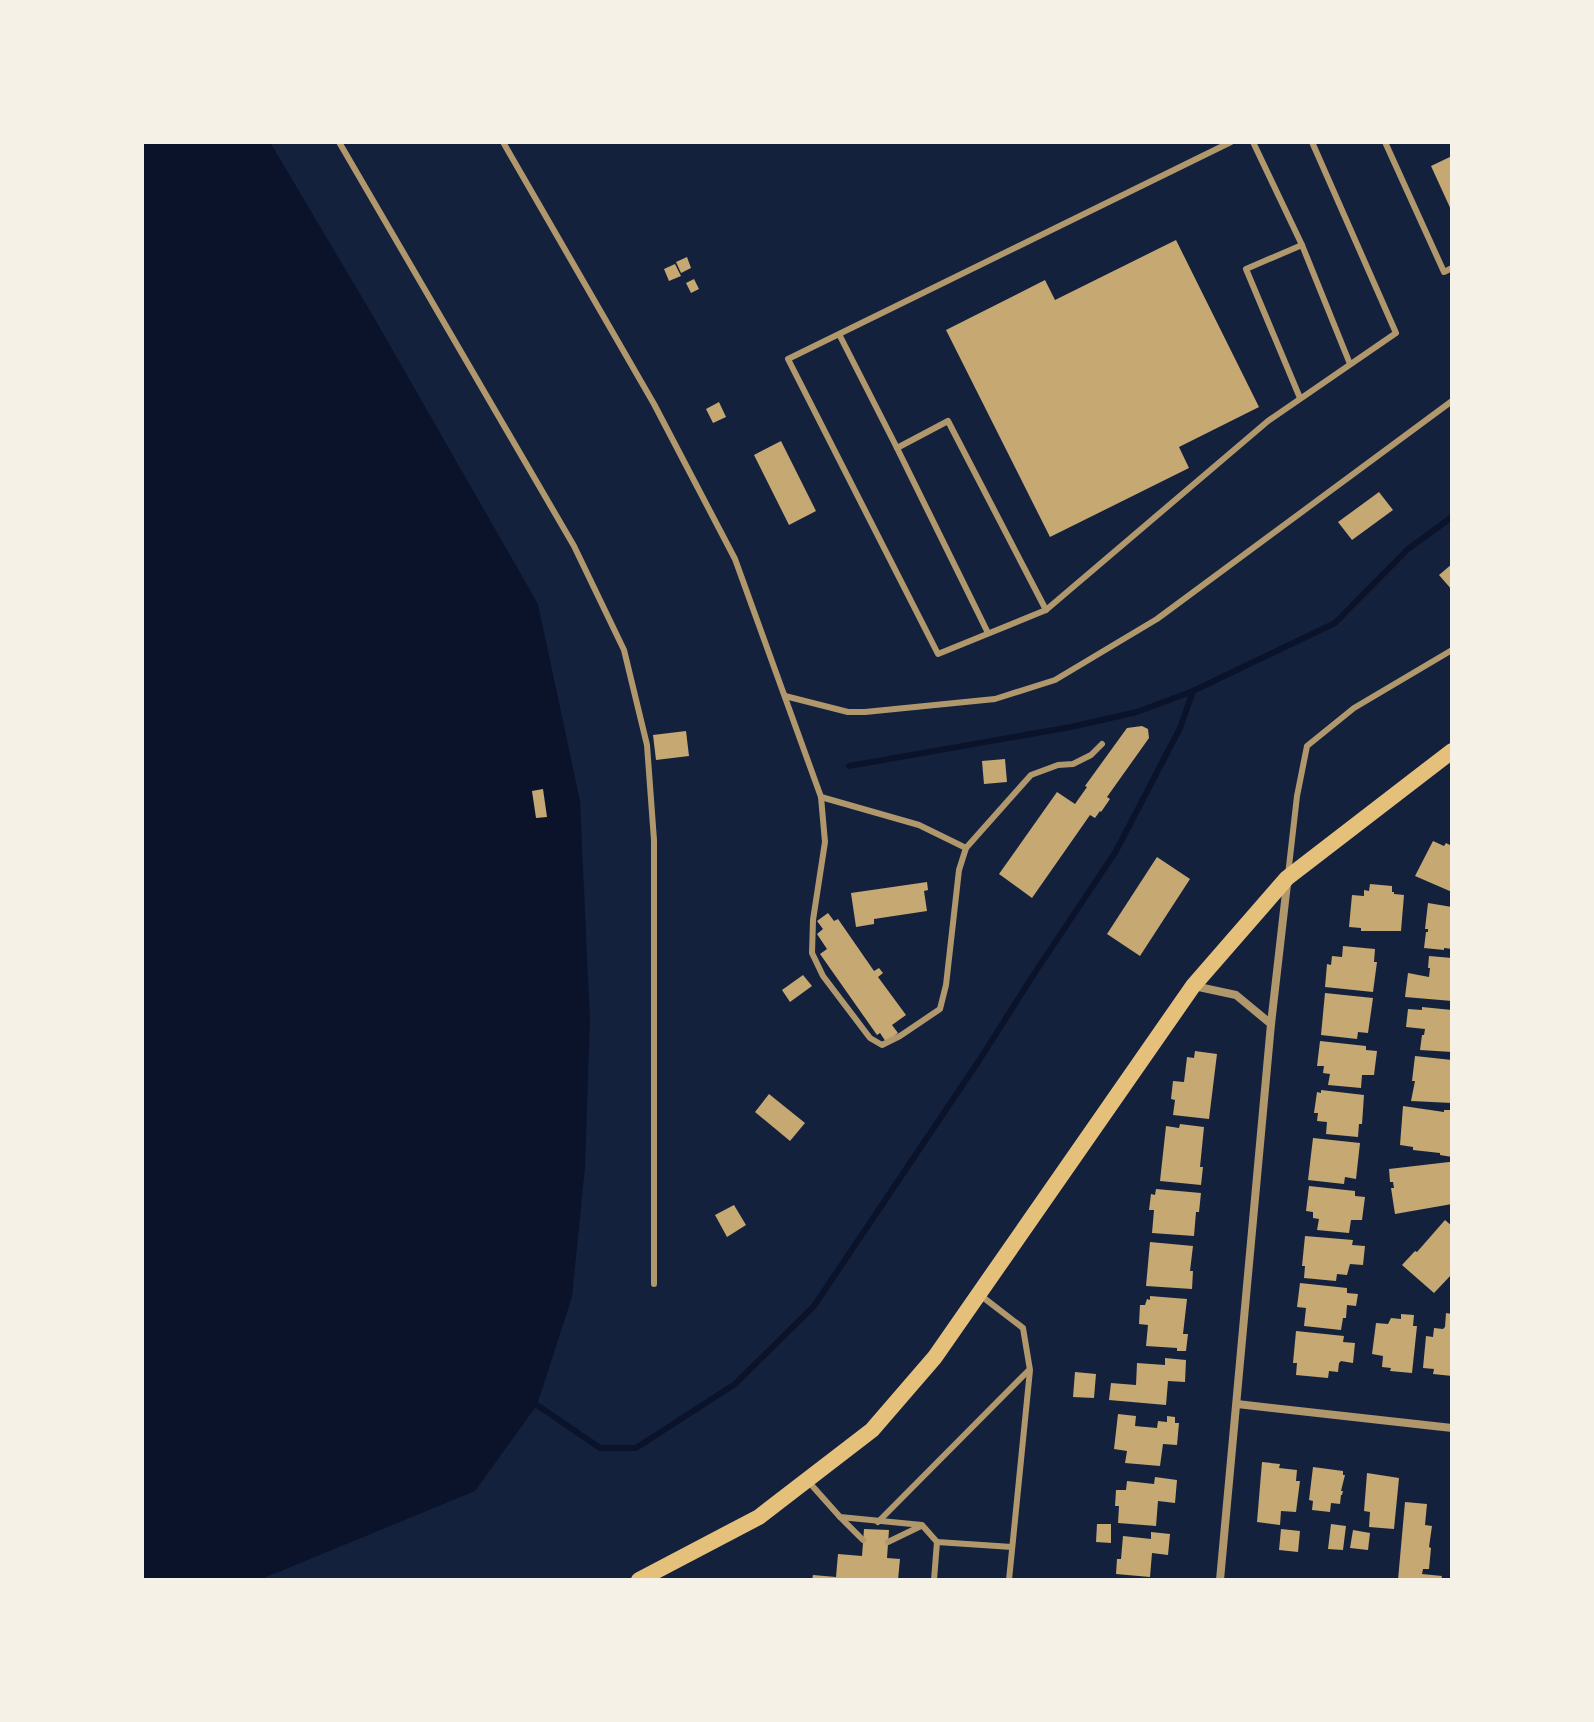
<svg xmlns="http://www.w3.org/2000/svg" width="1594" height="1722" viewBox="0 0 1594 1722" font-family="Helvetica,sans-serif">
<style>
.water{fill:#0b132b}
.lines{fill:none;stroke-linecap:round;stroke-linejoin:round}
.stream{stroke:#0b132b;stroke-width:6}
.building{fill:#c6a872}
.service{stroke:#b1986c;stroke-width:6}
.minor{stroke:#b1986c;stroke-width:8}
.secondary{stroke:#e5c07b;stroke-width:16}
</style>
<rect width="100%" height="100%" fill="#14213d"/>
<polygon class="water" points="142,142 270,142 376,321 538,604 580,801 590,1021 585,1167 572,1297 537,1405 475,1491 259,1580 142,1580"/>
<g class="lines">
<g class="stream">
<polyline points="849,766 1071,727 1137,712 1193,691"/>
<polyline points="537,1405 600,1448 636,1448 735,1384 814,1306 980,1059 1034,974 1116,851 1180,728 1193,691 1335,623 1408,549 1452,517"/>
</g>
</g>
<g class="building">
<polygon points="1452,156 1452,212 1431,166"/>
<polygon points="1176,240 1259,407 1179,447 1189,468 1050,537 946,330 1045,280 1055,300"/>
<polygon points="687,257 691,268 681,273 676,262"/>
<polygon points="675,264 681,276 669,281 664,269"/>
<polygon points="694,279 699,289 691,293 686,283"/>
<polygon points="719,402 726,417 713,423 706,409"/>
<polygon points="781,441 816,511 789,525 754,455"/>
<polygon points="1379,492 1393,510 1352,540 1338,522"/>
<polygon points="1452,564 1452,590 1439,575"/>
<polygon points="1142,726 1148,729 1149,738 1107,797 1110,799 1101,812 1100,811 1095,818 1090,815 1032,898 999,874 1057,792 1075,804 1087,787 1085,786 1127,728"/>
<polygon points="686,731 689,756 656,760 653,735"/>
<polygon points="1005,759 1007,782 984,784 982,761"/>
<polygon points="543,789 547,817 536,818 532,791"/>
<polygon points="1433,841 1444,846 1446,843 1452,846 1452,892 1415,876"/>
<polygon points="1157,857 1190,879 1140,956 1107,934"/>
<polygon points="927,882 928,890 924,891 927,911 874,919 874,924 856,927 851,893"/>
<polygon points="1370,884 1392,886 1392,892 1394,892 1394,894 1404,895 1401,931 1361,931 1361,928 1349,927 1352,895 1364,896 1364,890 1369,891"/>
<polygon points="1428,903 1452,907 1452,949 1444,948 1444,950 1424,948 1426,932 1428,932 1428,929 1425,929"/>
<polygon points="828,913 834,921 838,919 874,971 879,968 883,973 878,977 906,1015 892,1025 898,1033 886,1042 880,1033 877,1035 820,954 827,949 817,934 823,929 817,921"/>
<polygon points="1343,946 1375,949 1374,962 1377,962 1373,992 1325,987 1327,964 1331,965 1332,956 1342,957"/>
<polygon points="1429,956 1452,958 1452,1001 1405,997 1408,973 1429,977 1430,968 1428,968"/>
<polygon points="803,975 812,986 790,1002 782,990"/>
<polygon points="1325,993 1373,998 1368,1033 1358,1032 1357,1039 1321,1035"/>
<polygon points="1422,1007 1452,1010 1452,1052 1420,1050 1422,1035 1424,1035 1425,1029 1406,1027 1408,1009 1422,1010"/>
<polygon points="1320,1041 1366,1046 1366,1050 1377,1051 1374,1075 1362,1075 1361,1088 1328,1085 1330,1074 1323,1073 1324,1066 1317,1066"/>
<polygon points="1195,1051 1217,1054 1209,1119 1173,1115 1175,1100 1171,1099 1173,1081 1184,1082 1187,1057 1194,1058"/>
<polygon points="1415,1056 1452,1060 1452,1103 1411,1101 1415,1081 1412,1081"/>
<polygon points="1321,1090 1364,1095 1362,1124 1359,1124 1358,1137 1326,1134 1327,1122 1317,1121 1318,1113 1314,1113 1317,1092 1321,1093"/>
<polygon points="769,1094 805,1123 790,1141 755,1112"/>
<polygon points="1403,1106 1444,1112 1444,1110 1452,1110 1452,1157 1440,1155 1440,1153 1413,1150 1413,1147 1400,1145"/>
<polygon points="1180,1124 1204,1127 1200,1167 1203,1167 1201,1185 1160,1181 1166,1126 1179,1128"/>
<polygon points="1313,1138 1360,1143 1356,1179 1345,1177 1344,1184 1308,1180"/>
<polygon points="1449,1162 1452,1162 1452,1204 1395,1214 1391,1188 1394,1188 1393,1182 1390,1182 1389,1169"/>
<polygon points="1309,1186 1355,1191 1355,1196 1365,1197 1362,1220 1351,1220 1349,1233 1317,1230 1319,1219 1313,1218 1313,1212 1306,1211"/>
<polygon points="1156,1189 1201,1193 1199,1212 1196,1212 1194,1236 1152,1233 1154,1210 1149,1210 1151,1194 1155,1195"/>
<polygon points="734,1205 746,1225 727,1237 715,1215"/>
<polygon points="1445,1220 1452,1226 1452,1274 1434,1293 1402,1265 1415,1251 1417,1252"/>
<polygon points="1305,1236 1353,1240 1352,1245 1365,1246 1363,1265 1350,1264 1347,1275 1337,1274 1336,1281 1304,1278 1305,1266 1302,1266"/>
<polygon points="1150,1242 1193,1246 1190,1271 1193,1271 1192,1289 1146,1286"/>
<polygon points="1300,1283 1347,1288 1347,1293 1358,1294 1356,1306 1347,1305 1346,1318 1343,1318 1341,1330 1304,1326 1306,1308 1297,1307"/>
<polygon points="1150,1296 1187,1299 1183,1334 1188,1334 1186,1351 1177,1351 1177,1348 1146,1346 1148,1325 1139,1324 1140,1305 1145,1305 1147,1299 1150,1300"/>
<polygon points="1446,1313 1452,1314 1452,1376 1433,1374 1434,1369 1423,1368 1426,1336 1433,1337 1434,1328 1443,1329 1445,1327"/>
<polygon points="1401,1314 1414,1315 1413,1326 1417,1326 1412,1373 1390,1371 1391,1368 1382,1367 1383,1356 1372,1354 1376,1323 1388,1324 1391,1318 1401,1319"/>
<polygon points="1296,1331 1344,1336 1343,1342 1355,1343 1353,1363 1341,1361 1339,1363 1338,1372 1329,1371 1328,1378 1296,1375 1297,1363 1293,1363"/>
<polygon points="1165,1358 1186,1360 1185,1382 1168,1381 1166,1405 1109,1400 1111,1383 1136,1385 1137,1363 1165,1365"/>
<polygon points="1075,1372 1096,1374 1094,1398 1073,1397"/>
<polygon points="1118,1414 1136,1416 1135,1426 1157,1428 1158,1421 1167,1422 1167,1416 1175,1417 1175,1423 1179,1423 1177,1445 1163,1444 1160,1466 1125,1463 1127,1451 1114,1449"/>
<polygon points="1262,1462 1280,1464 1279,1468 1297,1470 1296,1481 1300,1481 1296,1512 1281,1511 1280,1525 1257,1522"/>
<polygon points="1313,1467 1343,1471 1343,1475 1345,1475 1341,1491 1343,1491 1342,1495 1341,1495 1340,1504 1331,1503 1330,1512 1312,1510 1313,1501 1309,1500"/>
<polygon points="1367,1473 1399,1478 1394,1529 1369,1527 1370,1512 1364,1511"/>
<polygon points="1155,1477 1177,1480 1175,1503 1158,1501 1156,1526 1118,1523 1119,1506 1115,1506 1116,1490 1126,1490 1127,1481 1154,1484"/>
<polygon points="1405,1502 1427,1504 1425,1525 1432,1526 1429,1547 1431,1548 1429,1569 1423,1569 1422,1574 1442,1576 1441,1580 1398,1580"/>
<polygon points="1097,1524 1111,1524 1111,1543 1096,1542"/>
<polygon points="1331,1524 1346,1526 1343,1550 1328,1549"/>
<polygon points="864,1529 889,1530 887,1558 900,1559 898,1580 812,1580 813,1575 836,1577 838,1554 862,1556"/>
<polygon points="1281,1529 1300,1531 1298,1552 1279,1550"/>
<polygon points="1353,1530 1370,1533 1368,1550 1350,1548"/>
<polygon points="1151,1532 1170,1534 1168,1555 1152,1553 1150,1577 1116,1574 1117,1559 1121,1559 1123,1536 1151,1539"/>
</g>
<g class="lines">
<g class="service">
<polyline points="339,142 574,546 624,650 647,745 654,840 654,1284"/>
<polyline points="503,142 654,404 735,559 821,797 825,842 813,920 812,953 823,976 870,1038 882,1045 900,1036 940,1009 946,985 959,870 966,848 1031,775 1058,765 1073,764 1091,755 1102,744"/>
<polyline points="1253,142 1302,245 1246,269 1300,398"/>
<polyline points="1385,142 1444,272 1452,268"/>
<polyline points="1302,245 1350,364"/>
<path d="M839,334L897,448L948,421L1046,610L938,654L788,359C936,286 1084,214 1231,142"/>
<polyline points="897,448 988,633"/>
<polyline points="1046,610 1268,421 1396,333 1312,142"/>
<polyline points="785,696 848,712 865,712 995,699 1055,680 1157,619 1452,401"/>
<polyline points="821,797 919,825 966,848"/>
<polyline points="1288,875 1297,796 1307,746 1354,708 1452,650"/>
<polyline points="980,1295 1023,1328 1030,1370 1009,1580"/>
<polyline points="807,1480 840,1517 922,1525 937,1542 934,1580"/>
<polyline points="840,1517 863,1540"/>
<polyline points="878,1522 1028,1371"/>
<polyline points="888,1542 921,1526"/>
<polyline points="937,1542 1012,1547"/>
</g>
<g class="minor">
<polyline points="1194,986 1236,995 1271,1024"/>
<polyline points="1237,1404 1452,1428"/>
<polyline points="1220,1580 1271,1024 1287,884"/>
</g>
<polyline class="secondary" points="639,1580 759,1517 872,1430 935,1357 1193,986 1287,878 1452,751"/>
</g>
<rect width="1594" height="1722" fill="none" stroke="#f6f1e7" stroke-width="288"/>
</svg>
